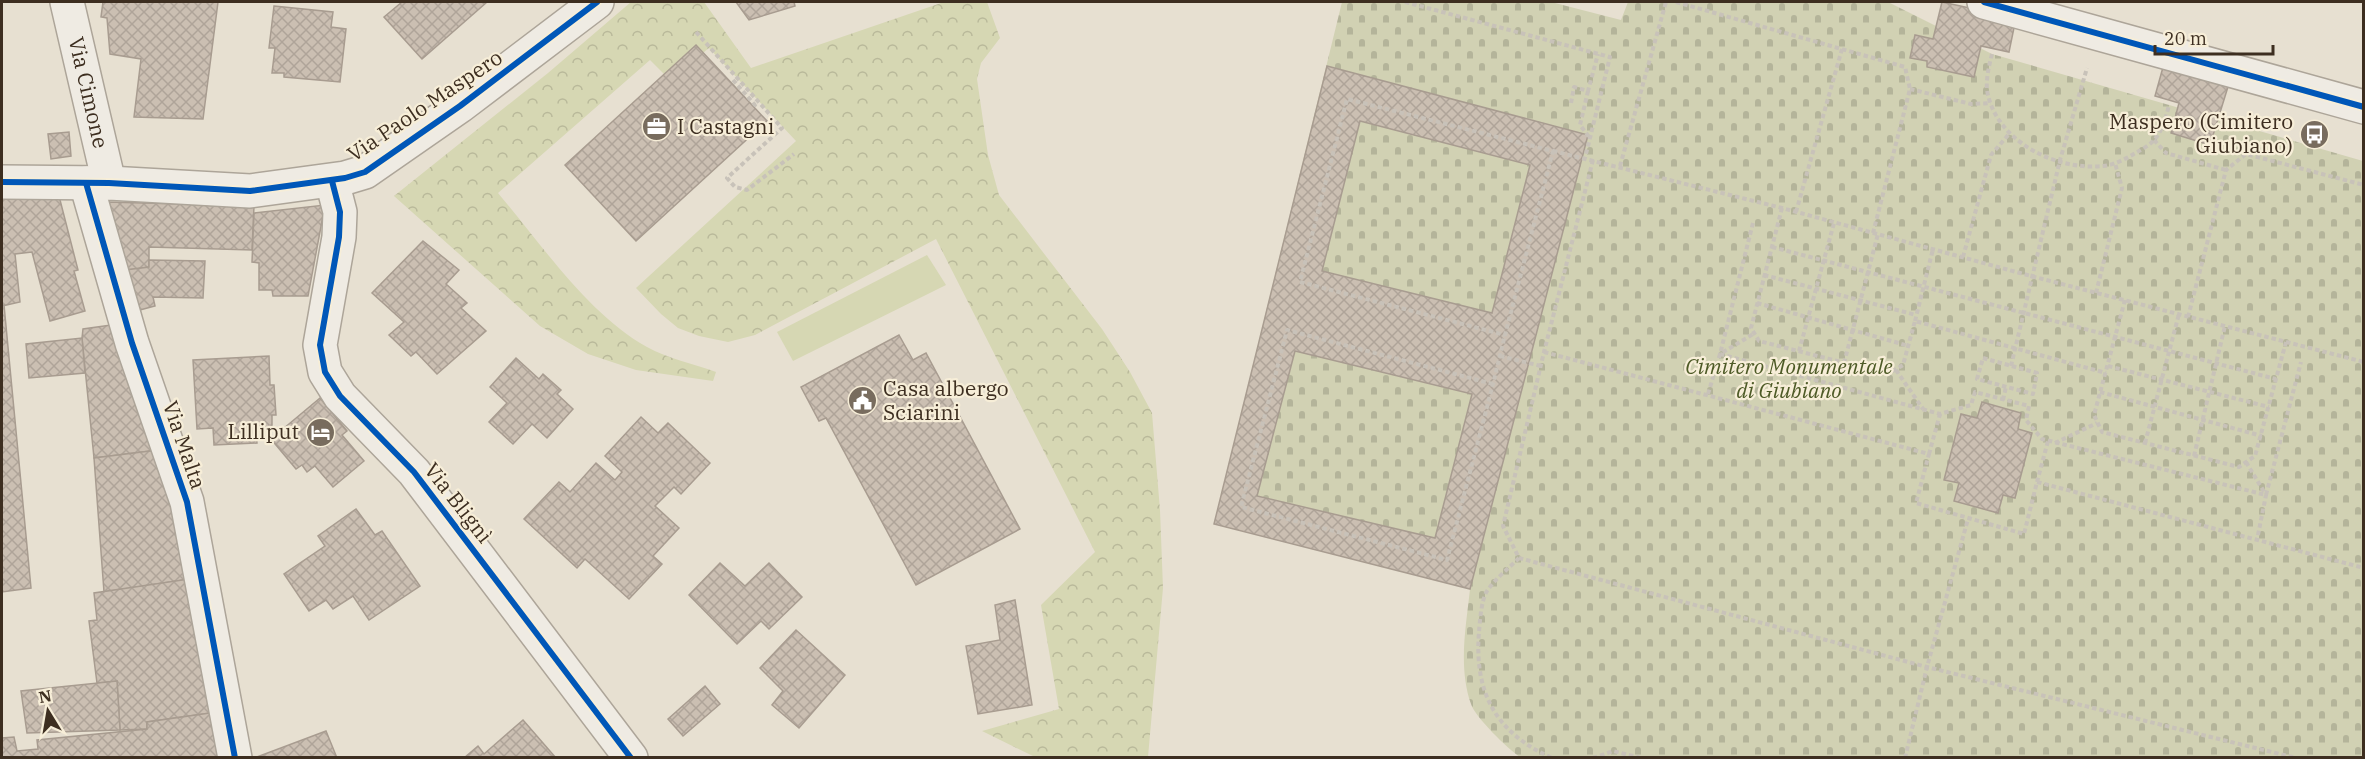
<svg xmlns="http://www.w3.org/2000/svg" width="2365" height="759" viewBox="0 0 2365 759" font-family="'IBM Plex Serif',serif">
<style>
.green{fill:#d6d7b3}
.forest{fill:url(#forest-crowns)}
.cemetery{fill:url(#cemetery-stones)}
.building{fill:url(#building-cross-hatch);stroke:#a89c90;stroke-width:1.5;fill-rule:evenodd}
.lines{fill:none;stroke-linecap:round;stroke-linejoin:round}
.street-casing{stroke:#ada599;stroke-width:36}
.path{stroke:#c8c2b9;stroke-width:4;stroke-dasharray:4.5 3;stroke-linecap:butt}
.street{stroke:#efebe3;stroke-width:33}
.cycleway-casing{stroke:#f7eed8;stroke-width:10}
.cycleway{stroke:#0057b8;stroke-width:6}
.labels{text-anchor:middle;stroke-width:4.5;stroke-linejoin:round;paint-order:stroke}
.street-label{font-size:21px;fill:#3d2e20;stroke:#f7eed8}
.poi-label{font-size:21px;fill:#3d2e20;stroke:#f7eed8;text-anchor:end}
.park-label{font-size:21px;font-style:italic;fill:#4d5a26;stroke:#f7eed8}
</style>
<defs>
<pattern id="forest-crowns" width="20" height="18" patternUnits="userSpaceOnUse" patternTransform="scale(1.5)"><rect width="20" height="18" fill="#d6d7b3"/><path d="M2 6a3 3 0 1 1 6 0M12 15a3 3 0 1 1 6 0" fill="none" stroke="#b9b99a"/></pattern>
<pattern id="cemetery-stones" width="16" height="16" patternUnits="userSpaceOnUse" patternTransform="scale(1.5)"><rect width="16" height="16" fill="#d1d1b3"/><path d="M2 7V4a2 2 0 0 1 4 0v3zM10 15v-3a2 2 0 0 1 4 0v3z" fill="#b4b49a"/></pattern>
<pattern id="building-cross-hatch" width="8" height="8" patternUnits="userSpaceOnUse" patternTransform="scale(1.5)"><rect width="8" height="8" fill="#cbbfb2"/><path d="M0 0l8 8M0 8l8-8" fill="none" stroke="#afa499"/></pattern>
</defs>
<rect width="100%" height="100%" fill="#e7e0d1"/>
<polygon class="green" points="927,255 946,285 793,361 777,332"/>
<path class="forest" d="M631,2H704L751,68L944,2H987L1000,38L981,63L977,79L988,155L999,195L1102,329L1130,372L1152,413L1160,510L1163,588L1148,757H1035L982,731L1059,709L1041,605L1095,552L936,239L755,335L728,342L699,336L678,328L661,314L636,288L796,141L709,48L670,80L650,60L498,193C541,244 589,315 647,347C667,358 694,364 716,372L713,381L636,370L588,354L540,326L394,196L548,73Z"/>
<path class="cemetery" d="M1342,2H1551L1621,20L1628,2H1888L1992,54L2363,161V757H1520C1508,749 1475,717 1471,704C1458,667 1466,627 1470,589L1214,524Z"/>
<g class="building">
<polygon points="103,2 218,2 203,119 134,117 141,59 110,54 107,18 101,17"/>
<polygon points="402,2 487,2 422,59 384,17"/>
<polygon points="736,2 794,2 795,6 749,20"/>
<polygon points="1942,2 2016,18 2009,52 1981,46 1974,77 1927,67 1927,61 1910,58 1915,35 1933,39"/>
<polygon points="274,6 333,12 331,27 346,29 340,82 284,77 284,73 272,73 275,48 269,48"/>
<polygon points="696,45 767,121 636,241 565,165"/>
<polygon points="2165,60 2231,77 2210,145 2171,133 2179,103 2155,96"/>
<path d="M1327,66L1588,135L1470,589L1214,524ZM1360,121L1530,165L1492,313L1322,271ZM1295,351L1472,394L1435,538L1257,496Z"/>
<polygon points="69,132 71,156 51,159 48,134"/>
<polygon points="2,193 59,196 78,270 74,271 85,311 50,321 32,252 15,254 20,302 2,306"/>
<polygon points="107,202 254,206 252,250 149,247 149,267 122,271"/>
<polygon points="325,205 308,296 273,296 272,290 259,290 259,263 252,262 254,213"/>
<polygon points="423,241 459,270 446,284 467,303 461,308 486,331 437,374 416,352 411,356 389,335 404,322 372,293"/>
<polygon points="149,260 205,261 203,298 153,297 155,306 136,311 125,270 149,267"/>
<polygon points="4,305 31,588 2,592 2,306"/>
<polygon points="118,324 158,450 94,458 82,338 83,329"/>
<polygon points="899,335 913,360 926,353 1020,529 916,585 826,418 819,421 801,387"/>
<polygon points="82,338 85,373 29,378 26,344"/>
<polygon points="269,356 270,385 274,385 276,415 272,415 272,428 256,429 257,443 214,445 213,428 197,429 193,360"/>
<polygon points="516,358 539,379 543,374 561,390 557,394 573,409 547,438 532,424 513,444 489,422 507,403 490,387"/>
<polygon points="320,398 347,431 342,435 364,461 333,487 315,466 307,472 302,465 296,469 271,439"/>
<polygon points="1982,402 2021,413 2018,429 2032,433 2015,498 2003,495 1998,513 1954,501 1959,483 1944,480 1961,414 1977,418"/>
<polygon points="641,417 658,433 668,423 710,463 681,494 674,487 655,506 679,528 653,556 662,564 629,599 585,559 577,568 524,519 559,482 570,492 596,463 615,480 622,472 605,456"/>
<polygon points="158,450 196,578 104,592 94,458"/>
<polygon points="356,509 375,535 382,531 420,586 369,620 353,596 333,609 326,600 309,611 284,574 325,546 318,536"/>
<polygon points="720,563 745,586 769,563 802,597 769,629 761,621 737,644 689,595"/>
<polygon points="196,578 210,713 147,722 147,729 120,730 117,681 97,683 89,621 97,620 94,593"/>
<polygon points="1015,600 1032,705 978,714 966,646 1000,640 995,605"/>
<polygon points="796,630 845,675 799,728 772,705 783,691 760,668"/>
<polygon points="117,681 120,730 27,733 21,691"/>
<polygon points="705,686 720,704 683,736 668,719"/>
<polygon points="210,713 218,758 2,758 2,738 14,737 17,751 38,749 37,740 147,729 147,722"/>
<polygon points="523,720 556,758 464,758 478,746 484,754"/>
<polygon points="326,731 337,758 254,758"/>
</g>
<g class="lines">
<defs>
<g id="street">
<path id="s1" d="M67,2L109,183"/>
<polyline points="1984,2 2364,107"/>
<polyline points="332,181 340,212 339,237 320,345 325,372 340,396 414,472 631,758"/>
<polyline points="2,182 109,183 250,191 345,178 365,172 460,106 597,2"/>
<polyline points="86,183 132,343 187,502 235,758"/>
</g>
</defs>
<use href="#street" class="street-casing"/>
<g class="path">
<polyline points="1405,2 1610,57 1585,158"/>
<polyline points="1676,2 1905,67 1910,89 1873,233"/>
<polyline points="696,32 782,128 727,178 735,187 747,190 794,154"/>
<path d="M1992,54C1989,66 1986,78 1987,90C1995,141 2056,171 2103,166C2115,165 2127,158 2137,152C2143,149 2151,144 2155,139C2163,129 2166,117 2169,105"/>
<polyline points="733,80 755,105 757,101"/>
<polyline points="1910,89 1971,104 1991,103"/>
<polyline points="1588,91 1580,125 1589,137"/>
<polyline points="1571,103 1574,87 1588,91 1598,54"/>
<polyline points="2154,140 2166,153 2226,170"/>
<polyline points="1553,151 1782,208 2031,276 2364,362"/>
<polyline points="1593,160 1544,352 1503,526 1519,558 1927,667 2296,758"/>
<polyline points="1620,166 1666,2"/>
<polyline points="1782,208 1751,328 1759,341 1888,374 1903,365 1915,321 2106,373"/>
<polyline points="1796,212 1842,49"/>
<polyline points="1753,223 1720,354 1940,414 1971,405 1975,392 2029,406 2026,420 2042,439 2266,495 2301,362"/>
<polyline points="1772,247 2276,379"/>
<polyline points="1963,257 1991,155 2009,134"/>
<polyline points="1764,275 1916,315"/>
<polyline points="2096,293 2122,188 2115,163"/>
<polyline points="2125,300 2094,415 2102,432 2239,467 2255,456 2286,342"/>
<polyline points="1757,303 1909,346"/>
<polyline points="2188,317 2226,170 2246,154 2364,185"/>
<polyline points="1915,321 1933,249"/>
<polyline points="1799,351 1834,223"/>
<polyline points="1544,352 1929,454 1916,503 2024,534 2037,482 2364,568"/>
<polyline points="1500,356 1541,366"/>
<polygon points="1983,358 2037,373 2033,394 1977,379"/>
<polyline points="1844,363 1878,234"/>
<polyline points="2011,366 2060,160 2087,68"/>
<polyline points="2108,366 2269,407"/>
<polyline points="1896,370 1923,409"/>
<polyline points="1493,384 1287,330 1241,507 1447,560 1493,384 1505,335 1553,151 1347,99 1300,282 1505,335"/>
<polyline points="2100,392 2262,436"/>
<polyline points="1708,394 1720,354 1755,333"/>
<polyline points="2003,400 2006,387"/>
<polyline points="2055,443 2097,423"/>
<polyline points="2145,443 2179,314"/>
<polyline points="1929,454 1940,414"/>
<polyline points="2194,456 2225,326"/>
<polyline points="2246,462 2266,495 2257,540"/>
<polyline points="2037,482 2048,441"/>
<path d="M1519,558C1509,568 1495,579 1487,591C1481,601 1480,621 1479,632C1474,693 1496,733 1552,758"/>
<polyline points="1593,758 1613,751 1641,758"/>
<polyline points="1905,758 1927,667 1968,519"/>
</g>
<use href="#street" class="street"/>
<defs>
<g id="cycleway">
<polyline points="1984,2 2364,107"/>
<polyline points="332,181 340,212 339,237 320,345 325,372 340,396 414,472 631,758"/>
<polyline points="2,182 109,183 250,191 345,178 365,172 460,106 597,2"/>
<polyline points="86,183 132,343 187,502 235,758"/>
</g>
</defs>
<use href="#cycleway" class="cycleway-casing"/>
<use href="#cycleway" class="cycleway"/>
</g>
<defs>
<symbol id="office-disc" viewBox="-11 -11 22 22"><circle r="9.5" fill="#786c5e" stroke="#f7eed8"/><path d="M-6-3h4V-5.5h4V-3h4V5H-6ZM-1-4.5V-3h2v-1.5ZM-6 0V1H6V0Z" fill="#fff"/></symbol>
<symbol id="bus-disc" viewBox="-11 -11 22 22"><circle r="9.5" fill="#786c5e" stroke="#f7eed8"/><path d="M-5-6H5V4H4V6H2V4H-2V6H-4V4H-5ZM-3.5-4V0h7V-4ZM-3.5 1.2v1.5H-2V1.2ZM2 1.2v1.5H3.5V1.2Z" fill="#fff"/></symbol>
<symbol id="civic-disc" viewBox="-11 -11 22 22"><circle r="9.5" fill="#786c5e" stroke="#f7eed8"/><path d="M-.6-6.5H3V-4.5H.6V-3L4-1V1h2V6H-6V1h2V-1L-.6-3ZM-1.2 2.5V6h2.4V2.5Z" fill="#fff"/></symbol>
<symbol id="hotel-disc" viewBox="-11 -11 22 22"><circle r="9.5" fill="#786c5e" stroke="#f7eed8"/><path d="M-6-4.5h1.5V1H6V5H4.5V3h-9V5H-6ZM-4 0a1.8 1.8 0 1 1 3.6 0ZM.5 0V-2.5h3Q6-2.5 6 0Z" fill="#fff"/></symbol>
</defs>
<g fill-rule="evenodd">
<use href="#office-disc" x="640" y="110" width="33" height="33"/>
<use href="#bus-disc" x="2298" y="118" width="33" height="33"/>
<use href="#civic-disc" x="846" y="384" width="33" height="33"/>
<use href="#hotel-disc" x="304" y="416" width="33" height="33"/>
</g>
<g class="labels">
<g class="street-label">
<text dy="7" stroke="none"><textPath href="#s1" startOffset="93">Via Cimone</textPath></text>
<text transform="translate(425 106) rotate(-34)" y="7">Via Paolo Maspero</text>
<text transform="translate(184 445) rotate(71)" y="7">Via Malta</text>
<text transform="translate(458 503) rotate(52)" y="7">Via Blignì</text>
</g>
<g class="poi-label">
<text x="2293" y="129">Maspero (Cimitero<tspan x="2293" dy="24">Giubiano)</tspan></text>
<text x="677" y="134" text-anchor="start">I Castagni</text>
<text x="883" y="396" text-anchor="start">Casa albergo<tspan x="883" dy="24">Sciarini</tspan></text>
<text x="299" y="439">Lilliput</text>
</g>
<g class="park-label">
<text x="1789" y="374">Cimitero Monumentale<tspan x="1789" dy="24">di Giubiano</tspan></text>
</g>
</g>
<rect width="2365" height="759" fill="none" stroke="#3d2e20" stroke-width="6"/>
<g transform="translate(48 711) rotate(349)" stroke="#f7eed8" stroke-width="4.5" paint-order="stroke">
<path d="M0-4.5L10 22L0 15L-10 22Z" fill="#3d2e20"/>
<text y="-9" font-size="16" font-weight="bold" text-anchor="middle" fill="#3d2e20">N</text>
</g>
<path d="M2155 45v9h118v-9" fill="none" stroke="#3d2e20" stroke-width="3"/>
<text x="2164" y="45" font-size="18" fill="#3d2e20" stroke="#f7eed8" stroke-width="4.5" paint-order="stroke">20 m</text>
</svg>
